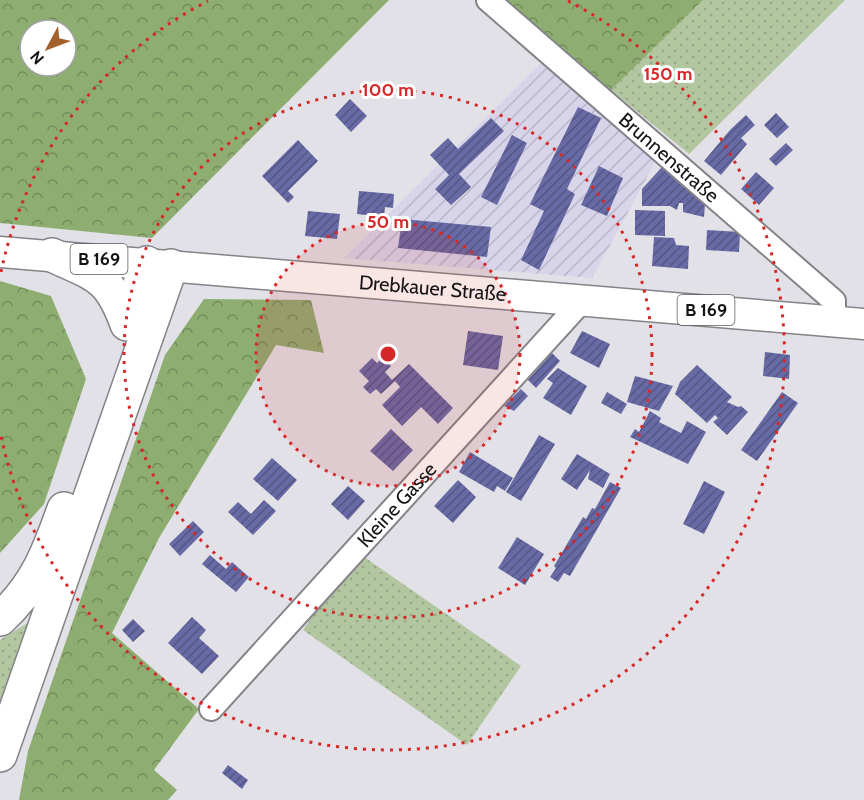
<svg xmlns="http://www.w3.org/2000/svg" width="864" height="800" font-family="Cabin,sans-serif">
<defs>
<pattern id="industrial-furrows" width="10" height="10" patternUnits="userSpaceOnUse" patternTransform="scale(1.5)"><rect width="10" height="10" fill="#d8d5eb"/><path d="M-1 1l2-2M0 10L10 0M9 11l2-2" fill="none" stroke="#b8b6c9"/></pattern>
<pattern id="grass-dots" width="8" height="8" patternUnits="userSpaceOnUse" patternTransform="scale(1.5)"><rect width="8" height="8" fill="#b2c6a0"/><path d="M2 2h.1M6 6h.1" fill="none" stroke="#98a989" stroke-width="1.8" stroke-linecap="round"/></pattern>
<pattern id="forest-crowns" width="20" height="18" patternUnits="userSpaceOnUse" patternTransform="scale(1.5)"><rect width="20" height="18" fill="#8eae71"/><path d="M2 6a3 3 0 1 1 6 0M12 15a3 3 0 1 1 6 0" fill="none" stroke="#738c5c"/></pattern>
<pattern id="building-hatch" width="6" height="6" patternUnits="userSpaceOnUse" patternTransform="scale(1.5)"><rect width="6" height="6" fill="#686aa5"/><path d="M-1 1l2-2M0 6l6-6M5 7l2-2" fill="none" stroke="#545685"/></pattern>
</defs>
<rect width="100%" height="100%" fill="#e1e1e7"/>
<path fill="url(#industrial-furrows)" d="M544,60L657,159L592,278L344,258Z"/>
<path fill="url(#grass-dots)" d="M703,0H845L689,154L611,90Z
M357,552L521,666L467,745L303,630Z
M29,622L0,712V640Z"/>
<path fill="url(#forest-crowns)" fill-rule="evenodd" d="M0,0H389L152,238L0,223ZM30,30H66V66H30Z
M506,0H703L611,90Z
M0,281L51,296L86,379L44,504L0,553Z
M204,299L311,300L324,353L276,345L159,538L112,633L199,709L154,770L177,790L168,800H19L28,751L165,355Z"/>
<path fill="url(#building-hatch)" d="M350,99L367,116L351,132L335,115Z
M578,107L601,118L567,189L575,194L539,270L521,260L544,211L530,204Z
M776,113L789,127L777,138L764,125Z
M746,115L755,125L741,138L747,144L721,175L704,161L730,130Z
M491,118L504,131L459,174L471,187L451,205L435,189L449,175L430,155L448,138L458,149Z
M512,135L527,143L497,205L481,197Z
M298,140L318,161L288,191L294,197L288,203L262,176Z
M786,143L793,150L776,166L769,159Z
M599,166L623,178L607,216L581,205Z
M662,167L705,204L704,217L683,212V203H679L677,210L670,206H642V189Z
M756,172L774,188L759,205L741,189Z
M359,191L394,194L393,208L385,207L384,217L357,214Z
M635,210L665,211V236L635,235Z
M308,211L340,214L337,239L305,236Z
M402,219L491,227L487,257L398,248Z
M707,230L740,232L739,252L706,250Z
M654,237L674,238L676,245L689,246L688,269L652,266Z
M468,331L503,336L498,370L463,365Z
M582,331L610,344L599,368L570,353Z
M765,352L790,355L789,379L763,376Z
M552,353L560,361L536,388L528,380Z
M383,357L391,366L385,372L392,380L409,364L453,408L438,424L421,407L402,426L382,405L400,387L395,381L381,394L376,389L370,394L363,387L369,381L359,371L372,358L377,363Z
M697,365L732,397L727,402L738,407L741,406L748,412L727,435L713,422L718,418L715,415L707,423L675,394L680,382Z
M558,368L587,386L571,415L543,398L553,383L547,379Z
M635,376L673,386L659,411L627,402Z
M521,389L528,396L514,411L504,406Z
M607,392L627,404L621,414L601,403Z
M782,392L798,403L757,461L741,450Z
M650,411L661,418L659,422L681,433L687,421L706,432L688,464L630,437L635,429L639,432Z
M391,429L413,450L393,471L370,451Z
M539,435L555,444L521,501L506,492Z
M470,452L513,478L505,491L497,486L494,492L459,472Z
M577,454L610,474L603,488L588,479L590,470L577,490L561,479Z
M272,458L297,480L278,501L253,479Z
M458,480L476,497L453,523L434,506Z
M704,481L725,492L704,534L683,524Z
M610,482L621,488L570,576L564,573L558,582L550,577L556,568L554,566L583,517L586,519L592,508L595,509Z
M348,486L365,501L348,520L331,504Z
M264,500L276,511L253,535L228,512L238,502L251,514Z
M193,521L204,532L180,556L169,544Z
M517,537L544,554L525,585L498,568Z
M210,555L226,569L232,562L249,577L236,592L202,564Z
M192,617L206,630L199,638L219,656L202,674L168,643Z
M133,619L145,631L133,642L122,630Z
M228,765L248,780L242,789L222,773Z"/>
<g fill="none" stroke-linecap="round" stroke-linejoin="round">
<defs>
<g id="minor">
<path id="s1" d="M488,0L834,301V322"/>
<path id="s2" d="M211,709L583,300"/>
</g>
<g id="major">
<path id="s3" d="M0,252L864,324"/>
</g>
<path id="highway" d="M52,255C97,276 109,275 127,324
M127,324L147,263
M0,619C36,586 48,554 64,509
M0,755L171,266"/>
</defs>
<use href="#minor" stroke="#838388" stroke-width="26"/>
<use href="#major" stroke="#838388" stroke-width="33"/>
<use href="#highway" stroke="#838388" stroke-width="36"/>
<use href="#minor" stroke="#fff" stroke-width="22"/>
<use href="#major" stroke="#fff" stroke-width="30"/>
<use href="#highway" stroke="#fff" stroke-width="33"/>
</g>
<circle cx="388" cy="354" r="132" fill="#d62828" fill-opacity=".12"/>
<g fill="none" stroke="#d62828" stroke-width="3" stroke-dasharray="3 6">
<circle cx="388" cy="354" r="132"/>
<circle cx="388" cy="354" r="264"/>
<path d="M1 272A396 396 0 0 1 208 1M568 1A396 396 0 1 1 1 436"/>
</g>
<g text-anchor="middle" dominant-baseline="central" stroke-width="6" stroke-linejoin="round" paint-order="stroke">
<g fill="#fff" stroke="#5a5a5c" stroke-width="1.5">
<rect x="70.5" y="244" width="57" height="30" rx="4.5"/>
<rect x="677.5" y="295" width="57" height="30" rx="4.5"/>
</g>
<g font-size="18" font-weight="bold" fill="#141416">
<text x="99" y="259">B 169</text>
<text x="706" y="310">B 169</text>
</g>
<g font-size="20" fill="#141416" stroke="#fff">
<text stroke="none"><textPath href="#s1" startOffset="240">Brunnenstraße</textPath></text>
<text stroke="none"><textPath href="#s3" startOffset="434">Drebkauer Straße</textPath></text>
<text stroke="none"><textPath href="#s2" startOffset="276">Kleine Gasse</textPath></text>
</g>
</g>
<circle cx="388" cy="354" r="9" fill="#d62828" stroke="#fff" stroke-width="3"/>
<g font-size="18" text-anchor="middle" font-weight="bold" fill="#d62828" stroke="#fff" stroke-width="6" stroke-linejoin="round" paint-order="stroke">
<text x="668" y="80">150 m</text>
<text x="388" y="96">100 m</text>
<text x="388" y="228">50 m</text>
</g>
<g transform="translate(48 48) rotate(229)"><circle r="28" fill="#ffffff" stroke="#a1a1a2" stroke-width="1.5"/>
<path d="M0-4.5L10 22L0 15L-10 22Z" fill="#a2602d"/>
<text y="-9" font-size="16" font-weight="bold" text-anchor="middle" fill="#141416">N</text>
</g>
</svg>
